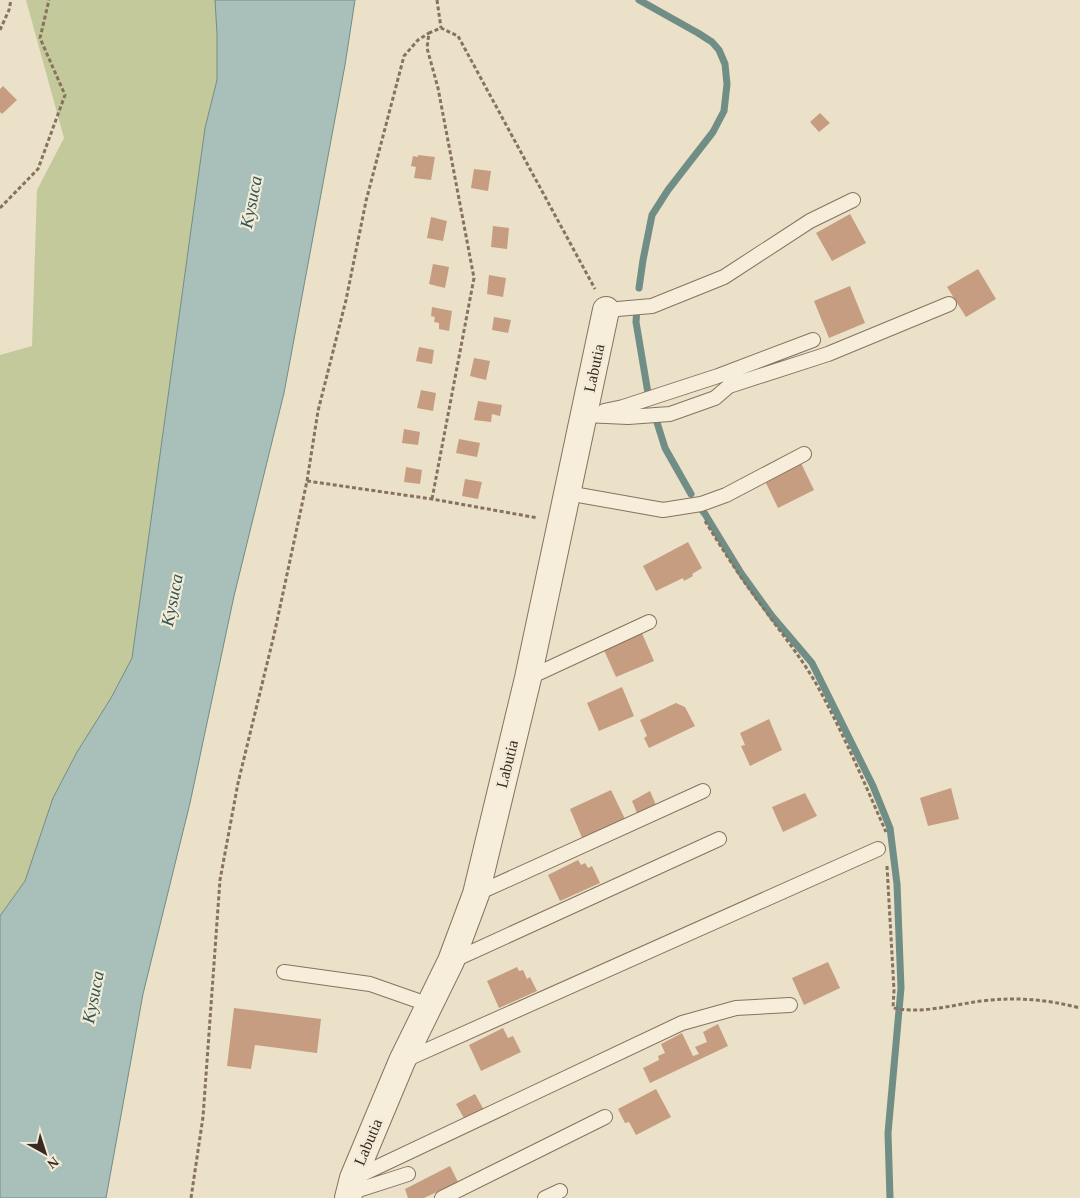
<svg xmlns="http://www.w3.org/2000/svg" width="1080" height="1198" font-family="'Times New Roman',serif">
<rect width="100%" height="100%" fill="#ebe0c8"/>
<path fill="#c4c99c" d="M26,0H215L217,34V80L205,128L132,658L111,698L77,752L53,798L25,881L0,916V355L32,346L37,190L64,138Z"/>
<path fill="#a8c0b9" stroke="#708d86" d="M215,0H355L345,65L284,393L234,596L190,803L143,994L106,1198H0V916L25,881L53,798L77,752L111,698L132,658L205,128L217,80V34Z"/>
<g fill="none" stroke-linecap="round" stroke-linejoin="round">
<path stroke="#708d86" stroke-width="7" d="M639,288L643,260L652,215L668,190L713,132L724,111L727,84L725,64L719,50L712,42L698,33L639,0
M637,308L636,322L649,399
M655,416L665,448L691,494
M698,505L705,514L741,573L772,616L812,663L873,786L890,828L897,884L901,988L888,1133L890,1198"/>
</g>
<path fill="#c69d81" d="M3,86L17,100L2,114L0,112V89Z
M820,113L830,123L819,132L810,122Z
M418,155L435,157L431,180L414,178L416,167L411,166L413,156L418,157Z
M474,169L491,171L488,191L471,188Z
M850,214L866,243L832,261L816,233Z
M431,217L447,221L443,241L427,238Z
M493,226L509,228L507,249L491,247Z
M433,264L449,267L445,288L429,284Z
M978,269L996,299L966,317L947,287Z
M489,275L506,278L503,297L487,294Z
M850,286L865,323L829,338L814,301Z
M432,307L452,311L449,331L439,329V323L434,322L435,317L431,316Z
M494,317L511,320L508,333L492,330Z
M419,347L434,350L432,364L416,361Z
M474,358L490,361L486,380L470,376Z
M421,390L436,393L433,411L417,408Z
M478,401L502,405L500,416L492,414L491,422L474,420Z
M404,429L420,432L418,445L402,443Z
M459,439L480,443L477,457L456,453Z
M801,463L814,490L778,508L765,481Z
M406,467L422,470L420,484L404,482Z
M465,479L482,482L478,499L462,496Z
M688,542L702,568L692,574L693,576L684,581L683,578L656,591L643,566Z
M641,631L654,661L616,677L603,648Z
M622,687L634,716L599,731L587,703Z
M676,703L685,707L695,726L649,748L644,738L647,736L640,720Z
M769,719L782,750L750,766L741,746L745,745L740,733Z
M951,788L959,819L928,826L920,798Z
M611,790L625,819L583,840L570,809Z
M650,791L656,805L637,813L632,801Z
M805,793L817,816L783,832L772,807Z
M578,860L581,865L585,863L588,868L592,866L600,883L560,901L548,875Z
M828,962L840,988L804,1005L792,978Z
M517,967L519,971L523,970L527,979L530,977L537,991L499,1008L487,981Z
M234,1008L321,1019L317,1053L255,1045L251,1069L227,1066Z
M718,1024L728,1046L650,1083L643,1068L659,1060L658,1056L665,1053L661,1044L682,1033L693,1056L699,1054L695,1047L707,1042L703,1032Z
M503,1028L508,1038L513,1036L521,1052L481,1071L469,1045Z
M656,1089L671,1117L636,1135L629,1122L625,1123L618,1109Z
M475,1094L484,1110L465,1120L456,1104Z
M450,1166L458,1182L424,1198H408L405,1189Z"/>
<g fill="none" stroke-linecap="round" stroke-linejoin="round">
<defs>
<path id="lane" d="M606,310L652,306L724,277L810,221L853,200
M604,411L623,407L718,376L813,340
M584,415L628,417L670,414L715,398L729,386L828,354L949,304
M567,493L663,510L701,504L726,495L804,454
M528,678L649,622
M476,894L703,791
M452,961L719,839
M284,972L370,984L430,1005
M405,1060L878,849
M354,1178L682,1023L736,1008L790,1005
M349,1193L408,1174
M442,1198L605,1117
M545,1198L560,1191"/>
<path id="street" d="M348,1198L353,1178L402,1061L451,961L476,894L528,678L606,310"/>
</defs>
<use href="#lane" stroke="#86735e" stroke-width="16"/>
<use href="#street" stroke="#86735e" stroke-width="28"/>
<path stroke="#86735e" stroke-width="3" stroke-dasharray="4 2.5" stroke-linecap="butt" d="M437,0L441,28
M0,30L9,10L11,0
M0,208L38,169L65,95L40,38L49,0
M307,481L432,499L538,518
M432,499L474,278L438,88L427,48L429,33L441,28L458,36L595,289
M705,521C723,550 741,579 762,606C781,633 802,658 818,687C843,733 865,784 886,832
M887,866L894,990L893,1008C923,1014 952,1005 981,1001C1017,997 1045,999 1080,1008
M191,1198L203,1117L220,880L238,783L274,635L307,481L318,411L346,300L366,201L404,56L418,40L429,33"/>
<use href="#lane" stroke="#f6eedb" stroke-width="14"/>
<use href="#street" stroke="#f6eedb" stroke-width="26"/>
</g>
<g text-anchor="middle" dominant-baseline="central" stroke-width="4.5" stroke-linejoin="round" paint-order="stroke">
<g font-size="16" fill="#372b21" stroke="#f3ebd7">
<text transform="translate(594 368) rotate(-78)">Labutia</text>
<text transform="translate(507 764) rotate(-76)">Labutia</text>
<text transform="translate(368 1142) rotate(-67)">Labutia</text>
</g>
<g font-size="18" font-style="italic" fill="#315653" stroke="#f3ebd7">
<text transform="translate(251 202) rotate(-79)">Kysuca</text>
<text transform="translate(172 600) rotate(-79)">Kysuca</text>
<text transform="translate(93 997) rotate(-79)">Kysuca</text>
</g>
</g>
<g transform="translate(45 1153) rotate(141)" stroke="#f3ebd7" stroke-width="4" paint-order="stroke">
<path d="M0-4L9 19L0 12L-9 19Z" fill="#372b21"/>
<text y="-8" font-size="14" font-weight="bold" text-anchor="middle" fill="#372b21">N</text>
</g>
</svg>
